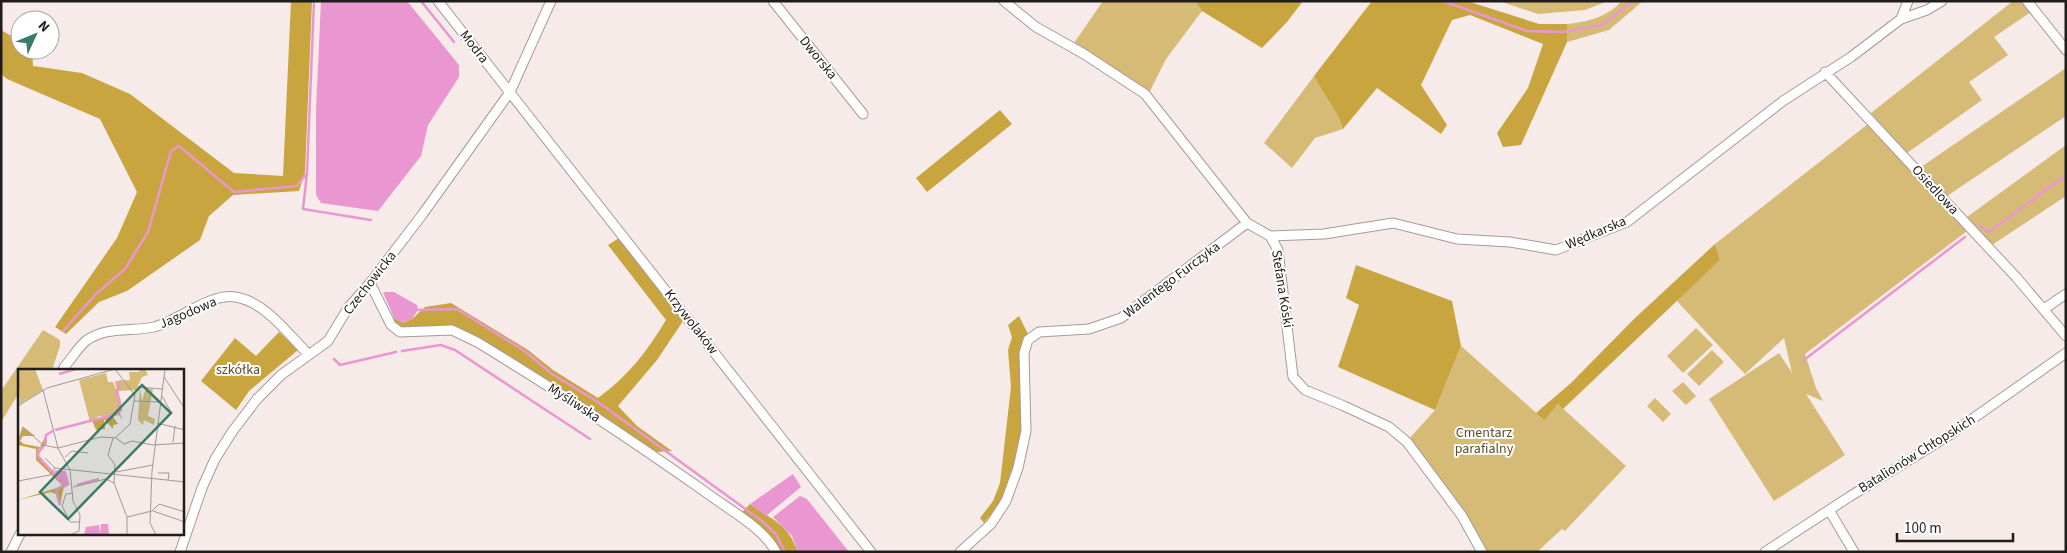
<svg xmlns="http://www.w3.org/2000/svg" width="2067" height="553" font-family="'Source Sans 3',sans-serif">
<rect width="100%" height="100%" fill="#f6ebe9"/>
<path fill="#d6bb77" d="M1103,1H1195L1202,11L1166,59L1149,93L1074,43Z
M1499,1H1608L1585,10L1538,14Z
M1622,1H1643L1609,30L1567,42V24C1588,22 1607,17 1622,1Z
M2013,1H2023L2031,12L1994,37L2008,55L1969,82L1982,100L1907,153L1871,113Z
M2066,68V116L1947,196L1921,167Z
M1314,76C1323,95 1337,109 1343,129L1315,138L1292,168L1264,143Z
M1868,124L1967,231L1805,354L1816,388L1823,401L1806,394L1845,455L1774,501L1709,399L1779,353L1792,373L1784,338L1745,374L1676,300L1720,260L1715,244Z
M2066,145V196L1992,245L1967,217Z
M1696,328L1713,345L1683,373L1667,356Z
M43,330L60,340V346L52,370H19V393L1,422V391Z
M1461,346L1543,419L1558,404L1626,466L1565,531L1562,529L1537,552H1488C1465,512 1439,474 1409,439L1435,410Z
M1712,350L1724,362L1699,386L1687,374Z
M1683,382L1696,396L1686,405L1672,391Z
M1655,398L1671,414L1663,422L1647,406Z"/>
<path fill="#c9a540" d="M291,1H312L305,172L299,191L233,195L209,216L200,240L127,291L99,302L66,334L55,327L117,238L137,192L100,119L7,79L1,74V30L20,41V50H32L33,66L82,73L130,94L234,173L283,176Z
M1195,1H1303L1287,22L1262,48L1202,11Z
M1372,1H1467L1539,24H1567V42L1521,145L1503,147L1497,133L1528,88L1543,44L1470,15L1452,20L1421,85L1447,125L1441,134L1377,88L1343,129C1337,109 1323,95 1314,76Z
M1000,110L1012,124L927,192L916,178Z
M619,238L683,321L657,360L618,406L637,426L672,451L657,452L453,328L399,329L393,324L394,318L403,323L412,319L425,307L451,303L528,350L553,370L598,398C628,376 646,353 666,320L608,245Z
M1715,244L1720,260L1563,409L1558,404L1544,420L1536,413L1571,383L1634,319Z
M1356,265L1452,301L1461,346L1435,410L1338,367L1359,305L1346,298Z
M1019,316L1029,336L1021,430L1015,466L1005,498L984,523L980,518L993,501L1000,483L1011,387L1008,350L1012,337L1008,325Z
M279,332L298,350L249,391L236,410L201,381L235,338L256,356Z
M750,504C773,521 787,522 798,552H780L771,537L742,512Z"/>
<path fill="#ea96d1" d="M321,1H407L459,65V77L428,125L421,156L378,211L321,203L316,195V110Z
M383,292H394L417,305L418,310L412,319L403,323L394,318Z
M793,474L801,487L766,516L750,504Z
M800,496L807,499L849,552H798L792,536L773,517Z"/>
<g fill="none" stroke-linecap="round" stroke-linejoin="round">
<path stroke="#ea96d1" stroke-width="2.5" d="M314,1L307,173L303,209L371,220
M421,1L454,42
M1443,1L1527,31L1562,32L1602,25L1633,1
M1980,226L1989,232L2066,175
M418,310L457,309L526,352L552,374L598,402L762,521L776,534L785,552
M63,331L96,294L125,269L148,232L171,151L179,146L234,192L297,186L307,173
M402,351L441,345L455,350L590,439
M334,359L340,365L396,352
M1804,360L1965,237"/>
<defs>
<path id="minor" d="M438,1L871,552
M773,1L863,114
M1004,1L1036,27L1084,54L1145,94L1247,223L1270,236L1278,250L1293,377L1305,390L1344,406L1389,427L1407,442L1462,516L1482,552
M2027,1L2066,50
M1901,19L1927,10L1942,1
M1825,72L2016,277L2066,336
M1270,236L1324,234L1393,223L1457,239L1510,242L1556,250L1627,222L1783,101L1851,57L1901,19L1908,1
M370,283L391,325L400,332L452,330L477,342C555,389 630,439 704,491C726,508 763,527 776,552
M2044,309L2066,294
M63,370L65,366C72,358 79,346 87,340C108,326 131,332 154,327C178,321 210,293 235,297C265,301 289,335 309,355
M1829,510L1854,552
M11,552L20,534
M180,552L202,488L215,459L232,432L257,399L281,375L328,341L348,308L370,283L422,215L510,92L551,1
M960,552L991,524L1006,501L1018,468L1026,431L1024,353L1028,340L1039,332L1089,329L1121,318L1247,223
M1765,552L1849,497L1951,434L2066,353"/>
</defs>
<use href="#minor" stroke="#a59b99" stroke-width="11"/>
<use href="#minor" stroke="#fff" stroke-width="9"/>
</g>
<g text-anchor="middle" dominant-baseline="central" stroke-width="4" stroke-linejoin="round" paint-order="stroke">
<g font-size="14" fill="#211d1c" stroke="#fff">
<text transform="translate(474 47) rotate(52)">Modra</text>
<text transform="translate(818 58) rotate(51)">Dworska</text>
<text transform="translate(1935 190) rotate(47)">Osiedlowa</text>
<text transform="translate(1596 233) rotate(-23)">Wędkarska</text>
<text transform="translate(1172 280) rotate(-37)">Walentego Furczyka</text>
<text transform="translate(370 283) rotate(-52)">Czechowicka</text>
<text transform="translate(1282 289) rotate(81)">Stefana Kóski</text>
<text transform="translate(188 313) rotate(-23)">Jagodowa</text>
<text transform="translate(691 322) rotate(52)">Krzywolaków</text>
<text transform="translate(574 403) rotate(33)">Myśliwska</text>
<text transform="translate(1917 454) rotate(-32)">Batalionów Chłopskich</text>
</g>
<g font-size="14" fill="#5e4f26" stroke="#fff">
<text x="238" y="370">szkółka</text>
<text x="1484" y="433">Cmentarz<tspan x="1484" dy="16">parafialny</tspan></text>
</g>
</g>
<g transform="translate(18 369)">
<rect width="166" height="166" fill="#f6ebe9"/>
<path d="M0,0H17L25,21L2,35ZM122,0H127L130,6L124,8L118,21L100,22L103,32V41L102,44V40L92,48L81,47L72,53L61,11L88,4L90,13H95L99,23L97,12L112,11L111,3H121ZM122,18L124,32L128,19H131L128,32L132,19L135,20L130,47L137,50L136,56L126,51L125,56L120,51Z" fill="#d6bb77"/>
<path d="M101,43L105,51L100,45L95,48L100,55L95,56V60L86,50L87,60L78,61L74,51ZM5,58L17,67H5L2,72L6,75L22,78L28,66L29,74L19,87L46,117L42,136L38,125L33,123L0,131L45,117L18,91V80L0,76Z" fill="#c9a540"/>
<path d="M37,101L48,102L51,114L47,116L36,105ZM83,155H90L91,166H66L68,158L81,156L82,164Z" fill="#ea96d1"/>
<path fill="none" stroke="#ea96d1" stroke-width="2.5" d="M41,5L58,0M37,61L99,45L103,41L99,23L103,11M27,76L28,66L35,62M26,78L21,80L20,87L47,117L51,114M59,116L81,110M42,136L38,121L46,116"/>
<path fill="none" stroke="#a19997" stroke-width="1" d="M146,8L167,40M25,21L40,79L52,101L55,132L62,146L61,162L52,166M117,25L120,18L144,20M144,27L153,43M116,32L143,33M0,37L29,19L97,0M139,54L167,61M95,69L90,86L97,96L96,114M97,69L112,55L117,26L97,0M0,73L5,58L25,76L40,79L83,68L98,69L106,75L114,72L135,76L167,74M155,73L157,57M47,88L54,82L70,84M27,89L37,99L167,113M98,103L135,96M140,104H151L150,111M0,112L32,106L37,99M55,118L88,110L96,114L109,148V166M55,124L48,125L44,137L52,153H61M135,142L167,153M109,148L134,142L141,135L167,143M138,166L132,154L134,102L147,0"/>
<path fill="#3c7b69" fill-opacity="0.15" stroke="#3c7b69" stroke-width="2.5" d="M124,16L153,44L50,150L22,123Z"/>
<rect width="166" height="166" fill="none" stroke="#211d1c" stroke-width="2.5"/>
</g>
<rect width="2067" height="553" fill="none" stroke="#211d1c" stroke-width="5"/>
<g transform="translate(35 35) rotate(46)"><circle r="24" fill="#ffffff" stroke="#a6a5a4"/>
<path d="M0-4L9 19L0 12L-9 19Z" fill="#3c7b69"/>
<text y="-8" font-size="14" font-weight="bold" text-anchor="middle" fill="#211d1c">N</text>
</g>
<path d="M1897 533v8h116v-8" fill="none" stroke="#211d1c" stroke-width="2.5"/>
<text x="1904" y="533" font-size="15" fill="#211d1c" stroke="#ffffff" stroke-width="4" paint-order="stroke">100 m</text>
</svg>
